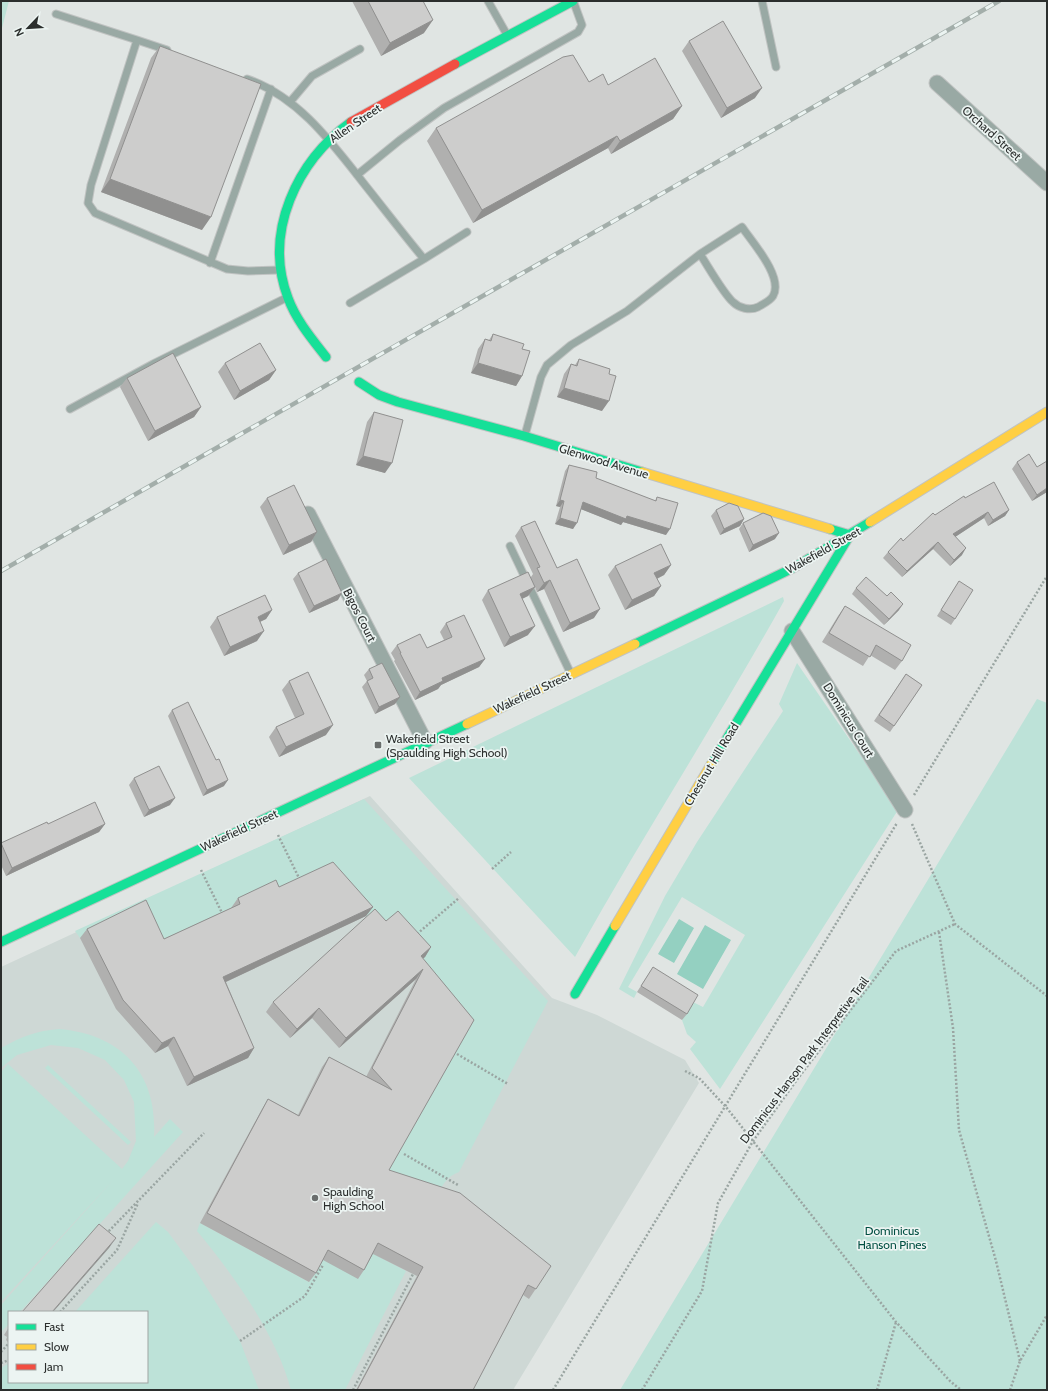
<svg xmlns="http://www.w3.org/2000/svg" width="1048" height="1391" font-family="Cabin,sans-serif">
<rect width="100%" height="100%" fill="#e0e5e3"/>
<path fill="#ced8d5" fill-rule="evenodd" d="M370,796L552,998L597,1015L685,1060L699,1083L513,1390H1V967ZM9,1312H147V1382H9Z"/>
<path fill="#bde2d8" d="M1,1H9L1,32Z
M783,597L784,601C717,721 642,837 575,957L409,778Z
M797,663L898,810L720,1089L690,1049L696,1042L687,1034L682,1020L693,1002L703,1007L745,935L682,897L628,987L637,992L634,998L619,989L665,896L697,842L783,711L779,704Z
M1037,699L1047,703V1390H620Z
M364,799L548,1001L459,1172C446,1177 442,1185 437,1197L383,1180L467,1030L414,966L424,957L379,931L326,872L157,949L80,938L75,931Z
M59,1029C121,1034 158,1073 154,1137L170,1119L183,1132L20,1312H9V1324L1,1332V1305L115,1178L1,1302V1072L8,1064L122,1169L128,1161L136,1141L134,1102L124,1080L105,1060L78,1048L51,1045L17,1055L1,1068V1048L3,1047C23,1036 36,1031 59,1029Z
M48,1065L131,1142L128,1145L45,1068Z
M156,1222L168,1232L193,1266L240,1341L259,1390H1V1368L9,1363V1382H147V1312H75Z
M200,1223L309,1282L322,1260L372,1253L406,1271L345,1390H291C277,1336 233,1274 197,1231Z"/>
<path fill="#94d0c1" d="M679,919L694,928L674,963L658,954Z
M705,925L731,940L703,989L677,974Z"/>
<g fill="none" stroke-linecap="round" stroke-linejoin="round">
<defs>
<path id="lane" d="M488,1L506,33
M762,1L776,67
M56,14L137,40
M167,50L137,40L91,185L88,203L95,213L227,269L248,271L280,270
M247,79C299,97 332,143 365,185C385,210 404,235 424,259L350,303
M290,102L312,76L360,49
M357,175L400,140L444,108L578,32L582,25L574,3
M424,259L467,232
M210,263L271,89
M70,409L153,364L286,298
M525,435L541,377L547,365L571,345L627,311L700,254C708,266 723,293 733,302C739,308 750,311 758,307C763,304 770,301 773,296C784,277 752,242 742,227L700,254
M510,546L570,672"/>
<path id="street" d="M937,83L1047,183
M308,514L425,742
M792,631L905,810"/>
<path id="fast" d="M455,64L573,1
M326,357C312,339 296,320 288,298C263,232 297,161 351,122
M359,382L379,395L398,402L524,436L642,472
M635,644L793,568L870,522
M712,763L850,535L830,529
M1,942L467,724
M575,994L615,926"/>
<path id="slow" d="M642,472L830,529
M870,522L1047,412
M467,724L635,644
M615,926L712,763"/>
<path id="jam" d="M351,122L455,64"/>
</defs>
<use href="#lane" stroke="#c0c3c2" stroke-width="9"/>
<use href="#street" stroke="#c0c3c2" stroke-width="17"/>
<use href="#fast" stroke="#c0c3c2" stroke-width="11"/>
<use href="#slow" stroke="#c0c3c2" stroke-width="11"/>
<use href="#jam" stroke="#c0c3c2" stroke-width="11"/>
<path stroke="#9aa5a2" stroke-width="2.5" stroke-dasharray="2 2" stroke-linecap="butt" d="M914,795L1047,576
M912,824L955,924L1047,996
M278,835L299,878
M492,869L511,852
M201,870L223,915
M939,932L953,1028L959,1130L996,1261L1020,1361
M417,934L459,898
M457,1054L508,1084
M685,1071L699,1078L726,1107L896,1322L950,1381L961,1390
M404,1154L458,1185
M106,1234L204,1133
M60,1312L117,1250L138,1203
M240,1341L305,1296L323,1265
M1,1352L9,1343
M1,1363L9,1360
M353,1390L413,1274
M553,1390L897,823
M642,1390L702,1291L718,1203L753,1141L799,1077L896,951L955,924
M877,1390L896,1322
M1010,1390L1020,1361L1047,1315"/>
<use href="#lane" stroke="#99a9a4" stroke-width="7"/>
<use href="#street" stroke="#99a9a4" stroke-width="15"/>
<use href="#fast" stroke="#16e098" stroke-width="9"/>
<use href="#slow" stroke="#ffcf43" stroke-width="9"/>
<use href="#jam" stroke="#f24e42" stroke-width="9"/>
<defs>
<path id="rail" d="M1,571L999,1"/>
</defs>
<use href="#rail" stroke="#a3aeaa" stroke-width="4.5"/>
<use href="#rail" stroke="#ecf4f2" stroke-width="3" stroke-dasharray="9" stroke-linecap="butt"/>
</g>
<path fill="#b0b0af" d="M352,1H423L424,33L381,56Z
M689,41L755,98L721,118L682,51Z
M160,46L202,230L101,192L151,58Z
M589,82L608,85L682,106L673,119L611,154L608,148L473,223L427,141L436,128Z
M493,334L522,349V376L516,386L471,373L478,349L485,339L489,340Z
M579,359L602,411L557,397L564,374L571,364L575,365Z
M225,363L276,370L269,380L234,400L218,372Z
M127,378L201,407L194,417L148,441L120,387Z
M374,412L385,473L356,465L367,422Z
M1017,462L1047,492L1032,501L1012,469Z
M569,465L596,478L655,501L657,497L666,535L623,522L621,525L581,509L573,529L555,524L560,507L556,506L565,471Z
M267,498L317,532L311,542L283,555L260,507Z
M965,498L1009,510L1005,516L988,526L984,518L955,537L962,555L950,566L933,549L902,577L883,558L888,552L903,541L935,515Z
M716,510L744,519L740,526L720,535L711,516Z
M743,523L775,539L749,552L739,529Z
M521,527L557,568L594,618L563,632L544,589L537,592L535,587L528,596L522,599L528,635L504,647L482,600L488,590L531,577L533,574L515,536Z
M671,565L664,575L657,579L661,586L654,596L625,610L608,575L615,566Z
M298,573L338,600L309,613L293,579Z
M959,581L955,619L951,625L937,616Z
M856,588L899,610L884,625L852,594Z
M845,606L902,661L895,670L870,655L863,666L822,642L838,616Z
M272,610L266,619L260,622L257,641L224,656L210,627L217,617Z
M446,623L485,659L479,667L441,685L438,689L415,700L394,661L395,660L391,653L397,645L427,648L444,640L440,632Z
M369,669L395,704L375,714L362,687L367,681L364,675Z
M906,674L922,685L890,732L874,721Z
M289,681L326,735L279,757L269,737L276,727L295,718L282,690Z
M172,710L224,786L203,796L168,716Z
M134,778L170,805L144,817L129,785Z
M48,824H105L99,832L6,876L1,865V843Z
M279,887L373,907L366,916L226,982L254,1048L248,1058L187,1086L168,1046L155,1053L116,1009L80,938L87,929L164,939L231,908L238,898Z
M386,921L431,947L425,957L422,959L474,1020L389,1170L551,1266L529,1299L523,1295L473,1390H356L417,1276L373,1254L364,1270L358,1279L323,1260L316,1273L309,1282L200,1223L262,1109L268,1099L298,1115L322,1067L329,1057L366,1077L416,979L339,1048L312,1018L290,1038L266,1012L273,1002Z
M653,967L687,1014L682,1020L637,992Z
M9,1327V1343L6,1340L7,1337L4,1335Z"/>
<path fill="#90908f" d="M433,20L424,33L381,56L390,43Z
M762,88L755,98L721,118L727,108Z
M682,106L673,119L611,154L620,141Z
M617,136L608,148L473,223L482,210Z
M110,179L211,217L202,230L101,192Z
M478,363L522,376L516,386L471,373Z
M276,370L269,380L234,400L240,391Z
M564,388L609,401L602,411L557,397Z
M201,407L194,417L148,441L155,431Z
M363,456L392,463L385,473L356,465Z
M1047,488V492L1032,501L1037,495Z
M560,500L564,501L560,507L556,506Z
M583,502L627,516L670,529L666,535L623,522L621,525L578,508Z
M1009,510L1005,516L988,526L993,520Z
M988,512L984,518L949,541L953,534Z
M560,518L577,523L573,529L555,524Z
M744,519L740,526L720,535L724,529Z
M317,532L311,542L283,555L289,545Z
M779,533L775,539L749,552L753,545Z
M938,542L933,549L902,577L907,571Z
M966,548L962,555L950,566L954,560Z
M671,565L664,575L648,583L654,573Z
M550,580L544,589L537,592L544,583Z
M661,586L654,596L625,610L632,600Z
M535,587L528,596L513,603L520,594Z
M342,593L338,600L309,613L314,606Z
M903,604L899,610L884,625L889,619Z
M600,609L594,618L563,632L570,623Z
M272,610L266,619L251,626L258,617Z
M535,626L528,635L504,647L510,637Z
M264,631L257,641L224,656L230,647Z
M485,659L479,667L441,685L438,689L415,700L420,692L442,678Z
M400,697L395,704L375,714L379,707Z
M333,725L326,735L279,757L286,747Z
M228,780L224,786L203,796L207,790Z
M175,798L170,805L144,817L149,810Z
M105,824L99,832L6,876L12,868Z
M373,907L366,916L217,986L223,977Z
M431,947L425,957L414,966L421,956Z
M423,969L416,979L339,1048L346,1038Z
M319,1008L312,1018L290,1038L297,1029Z
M174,1037L168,1046L155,1053L162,1043Z
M254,1048L248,1058L187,1086L194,1077Z
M116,1238L109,1248L53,1312H52Z"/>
<path fill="#cdcdcc" stroke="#90908f" d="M368,1H423L433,20L390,43Z
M723,21L762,88L727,108L689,41Z
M160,46L261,84L211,217L110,179Z
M573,55L589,82L603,74L608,85L655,58L682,106L620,141L617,136L482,210L436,128L563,57Z
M493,334L524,344L522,349L530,351L522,376L478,363L485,339L491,341Z
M260,343L276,370L240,391L225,363Z
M173,353L201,407L155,431L127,378Z
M579,359L610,369L609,374L616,376L609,401L564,388L571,364L577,366Z
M374,412L403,420L392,463L363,456Z
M1029,454L1037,467L1047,461V488L1037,495L1017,462Z
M569,465L597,472L596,478L656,501L657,497L678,503L670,529L627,516L626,519L583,502L577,523L560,518L564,501L560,500Z
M994,482L1009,510L993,520L988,512L953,534L966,548L954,560L938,542L907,571L888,552L901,538L903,541L933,513L935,515L964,496L965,498Z
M294,485L317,532L289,545L267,498Z
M729,503L738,506L744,519L724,529L716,510Z
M763,513L771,516L779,533L753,545L743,523Z
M535,521L557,568L577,559L600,609L570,623L550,580L544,583L537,568L540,567L521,527Z
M661,544L671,565L654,573L661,586L632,600L615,566Z
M326,559L342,593L314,606L298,573Z
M528,572L535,587L520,594L535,626L510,637L488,590Z
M866,577L887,596L891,592L903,604L889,619L856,588Z
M959,581L973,590L955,619L941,610Z
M265,595L272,610L258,617L264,631L230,647L217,617Z
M845,606L911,645L902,661L876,645L870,657L829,633Z
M464,615L485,659L442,678L443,681L420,692L400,653H401L397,645L420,634L427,648L452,637L446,623Z
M382,663L400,697L379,707L367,681L373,678L369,669Z
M308,672L333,725L286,747L276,727L304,714L289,681Z
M906,674L922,685L894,726L879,715Z
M188,702L216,760L219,759L228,780L207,790L172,710Z
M159,766L175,798L149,810L134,778Z
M95,802L105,824L12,868L1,843L47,822L48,824Z
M333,862L373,907L223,977L254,1048L194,1077L174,1037L162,1043L123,1000L87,929L146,900L164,939L240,904L238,898L276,880L279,887Z
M375,909L386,921L398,911L431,947L421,956L474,1020L389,1170L460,1193L551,1266L536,1289L528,1285L473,1390H357L423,1267L378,1243L364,1270L328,1250L316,1273L207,1213L268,1099L299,1116L329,1057L392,1090L372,1068L423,969L346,1038L319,1008L297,1029L273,1002Z
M653,967L698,995L687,1014L641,986Z
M99,1224L116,1238L52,1312H22Z"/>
<g fill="#6a6e6d" stroke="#ecf4f2" stroke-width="1.5">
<rect x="374" y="741" width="8" height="8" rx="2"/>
<circle cx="315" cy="1198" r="4"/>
</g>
<g text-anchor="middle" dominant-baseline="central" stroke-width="3.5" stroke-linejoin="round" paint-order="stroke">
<g font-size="12" fill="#2b2e2d" stroke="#ecf4f2">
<text transform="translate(355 123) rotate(-34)">Allen Street</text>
<text transform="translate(992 133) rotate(42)">Orchard Street</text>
<text transform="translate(604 461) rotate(17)">Glenwood Avenue</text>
<text transform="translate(823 550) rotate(-29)">Wakefield Street</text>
<text transform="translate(360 615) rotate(63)">Bigos Court</text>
<text transform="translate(532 692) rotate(-25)">Wakefield Street</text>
<text transform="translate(849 720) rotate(58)">Dominicus Court</text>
<text transform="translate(711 764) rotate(-59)">Chestnut Hill Road</text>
<text transform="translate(239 830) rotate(-25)">Wakefield Street</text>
<text transform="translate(804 1060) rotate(-53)">Dominicus Hanson Park Interpretive Trail</text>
</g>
<g font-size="12" fill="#2b2e2d" stroke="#ecf4f2" text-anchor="start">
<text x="386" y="738">Wakefield Street<tspan x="386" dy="14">(Spaulding High School)</tspan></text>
<text x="323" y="1191">Spaulding<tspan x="323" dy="14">High School</tspan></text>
</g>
<g font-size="12" fill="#004f42" stroke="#ecf4f2">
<text x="892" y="1230">Dominicus<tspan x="892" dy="14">Hanson Pines</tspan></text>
</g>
</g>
<rect width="1048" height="1391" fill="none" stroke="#2b2e2d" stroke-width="4"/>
<rect x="8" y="1311" width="140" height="72" fill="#ecf4f2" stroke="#9fa5a3"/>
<rect x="16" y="1324" width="20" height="6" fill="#16e098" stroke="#9fa5a3"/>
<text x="44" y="1331" font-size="12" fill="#2b2e2d">Fast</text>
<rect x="16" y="1344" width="20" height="6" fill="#ffcf43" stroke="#9fa5a3"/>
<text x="44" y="1351" font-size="12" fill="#2b2e2d">Slow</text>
<rect x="16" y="1364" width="20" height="6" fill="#f24e42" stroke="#9fa5a3"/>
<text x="44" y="1371" font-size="12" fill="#2b2e2d">Jam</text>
<g transform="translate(28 28) rotate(245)" stroke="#ecf4f2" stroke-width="3" paint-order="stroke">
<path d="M0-3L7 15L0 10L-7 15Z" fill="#2b2e2d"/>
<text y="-6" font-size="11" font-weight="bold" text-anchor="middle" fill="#2b2e2d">N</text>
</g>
</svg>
